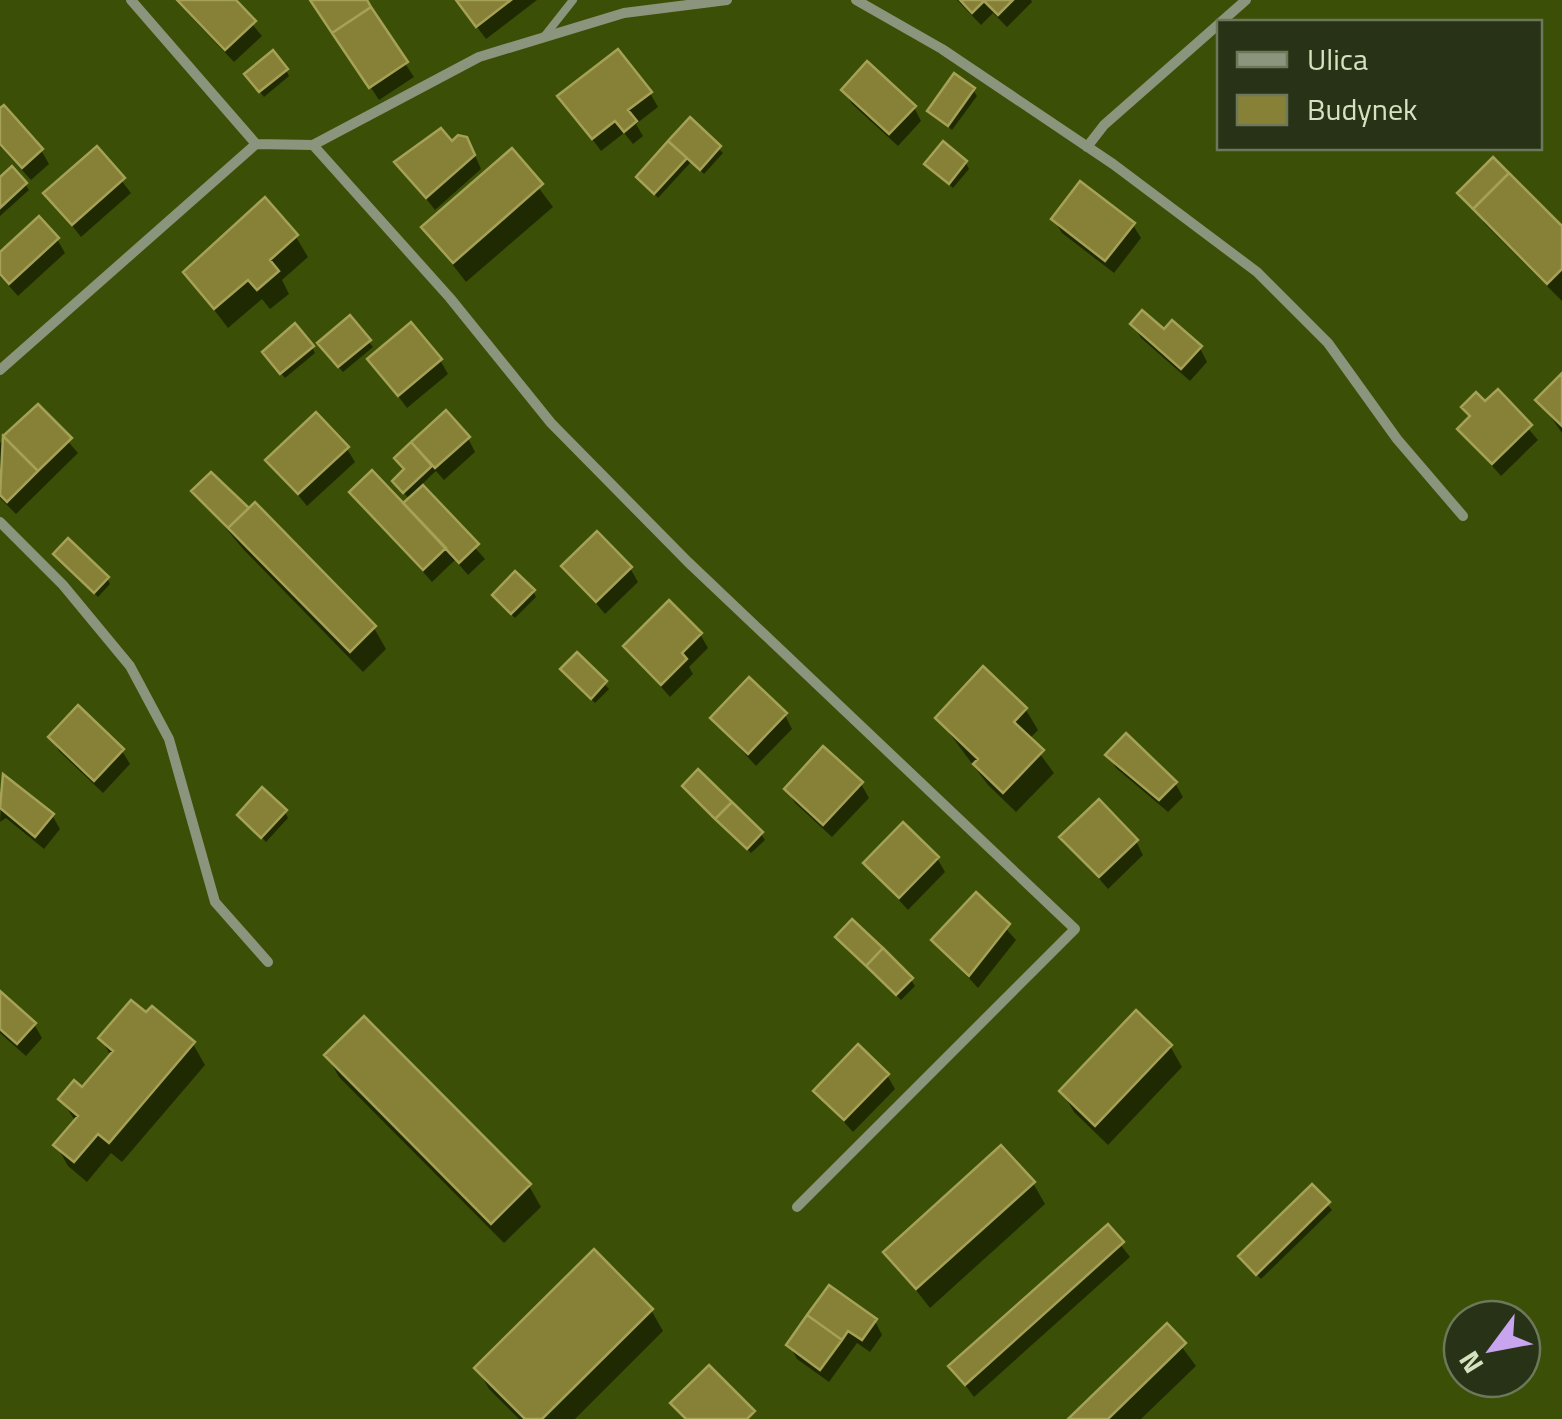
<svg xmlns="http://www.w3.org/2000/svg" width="1562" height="1419" font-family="'Titillium Web',sans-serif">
<rect width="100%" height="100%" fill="#3b5006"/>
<path fill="#0007" d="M175,0H232L262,36L234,62Z
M313,0H363L414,77L379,100Z
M457,0H537L486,39Z
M957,0H1031L1032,2L1007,27L993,13L981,25Z
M286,70L289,76L264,97L250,80Z
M844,90L914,107L921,121L898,146L852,104Z
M973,90L977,96L952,130L930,111Z
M650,93L658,107L636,124L643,136L633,144L624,133L601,151L561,97Z
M0,111L41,150L49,164L31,180L0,146Z
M690,121L723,153L704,174L691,162L658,198L639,177Z
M451,144L474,153L481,169L435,210L398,163Z
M97,149L131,193L81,237L47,194Z
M512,152L553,207L466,282L424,228Z
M966,163L969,169L953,188L927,164Z
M0,180L25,184L29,190L0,216Z
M1479,215L1562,230V301L1484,223Z
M1054,220L1133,225L1141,238L1114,273L1062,233Z
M296,237L308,257L282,280L289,294L270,309L262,299L228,328L186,273Z
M57,239L65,253L18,296L0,276V255Z
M350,319L373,347L343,372L323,349Z
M1133,324L1200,348L1207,362L1190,381L1141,338Z
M312,347L315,353L285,378L268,358Z
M370,359L440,360L448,374L407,408Z
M1562,377V433L1539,400Z
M1498,393L1538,440L1501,476L1460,429L1471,418L1465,407L1485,405Z
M38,407L78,453L16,514L0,498V443Z
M468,438L475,452L444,480L436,471L420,486L485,559L468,575L455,560L432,582L352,492L403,506L410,500L399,487L418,453L414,443Z
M347,449L355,462L307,506L269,460Z
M195,491L249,511L254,506L374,628L386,649L363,672L243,549Z
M56,555L107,578L110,584L98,597Z
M564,566L630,568L638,582L605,614Z
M533,591L536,597L515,618L498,601Z
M700,634L708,648L689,667L693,674L670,697L626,647Z
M577,655L609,689L595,703L567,675Z
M1026,710L1038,730L1029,739L1054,773L1016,812L988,785L938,718Z
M785,715L792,729L756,766L713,719Z
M51,738L122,751L130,764L103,793L59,751Z
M1108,755L1175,783L1183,797L1168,812L1116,768Z
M3,777L52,815L60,829L44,849L6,818L0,822Z
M861,784L869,798L832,837L795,803L787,789Z
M685,787L761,834L765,840L751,853Z
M285,812L288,818L266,842L240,815Z
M1063,837L1136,841L1143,855L1108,889Z
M937,858L945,872L908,910L866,864Z
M976,895L1016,940L978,988L934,940Z
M842,943L911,980L915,986L901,1000Z
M0,994L34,1024L42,1038L26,1056L0,1033Z
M101,1039L193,1044L205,1065L122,1162L111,1153L87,1182L68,1166L56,1145L76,1122L61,1099L82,1090L111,1056Z
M1170,1046L1182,1067L1108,1145L1074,1112L1062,1092Z
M327,1056L529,1186L541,1207L504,1243L339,1077Z
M887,1075L895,1089L853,1132L816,1091Z
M1033,1183L1045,1204L930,1308L886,1252Z
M1312,1187L1332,1210L1261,1279L1244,1262Z
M1107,1227L1130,1257L974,1397L951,1366Z
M651,1310L663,1331L575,1419H519L489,1389L477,1368Z
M875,1321L882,1335L870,1352L857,1343L829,1382L797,1359L789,1345Z
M1167,1327L1196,1366L1141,1419H1071Z"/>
<path fill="#868136" stroke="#a5a156" stroke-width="2.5" d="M177,0H236L256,21L225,50Z
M310,0H367L371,7L332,33Z
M456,0H511L476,27Z
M960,0H1013L998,15L984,1L972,13Z
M371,7L408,62L369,88L332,33Z
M618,49L652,92L628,110L637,121L624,132L615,121L592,139L557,96Z
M273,50L288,69L259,92L244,74Z
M867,61L916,106L889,134L841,90Z
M954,73L975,88L948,126L927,111Z
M4,105L43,149L22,168L0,144V108Z
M690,117L721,146L700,170L668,141Z
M441,128L452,141L458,135L467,137L475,155L426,198L394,162Z
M668,141L687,158L654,194L636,177Z
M943,141L967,161L949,184L924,164Z
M97,146L125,178L72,225L43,193Z
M512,148L543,184L453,263L421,227Z
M1493,157L1509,173L1473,209L1457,193Z
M12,166L27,183L0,208V177Z
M1509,173L1562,226V269L1547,284L1473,209Z
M1080,181L1135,223L1105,261L1051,219Z
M265,197L298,235L270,260L279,271L257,290L248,280L214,309L183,272Z
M39,216L59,238L9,284L0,274V252Z
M1142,310L1164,329L1172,320L1202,346L1181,369L1130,324Z
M350,315L371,340L338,367L317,343Z
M411,322L442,359L398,396L367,359Z
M295,323L314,346L280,374L262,352Z
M1562,373V426L1535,400Z
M1498,389L1532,425L1492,464L1457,429L1470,416L1461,407L1476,392L1485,401Z
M38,404L72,438L38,471L3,436Z
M446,410L470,437L435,468L411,442Z
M316,412L349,447L298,494L265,460Z
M3,436L38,471L7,502L0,495Z
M411,442L432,466L403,493L392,481L404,469L394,458Z
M372,470L446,548L423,570L349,492Z
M211,472L249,508L228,528L191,491Z
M423,485L479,544L459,563L403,503Z
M255,502L376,626L350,652L228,528Z
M597,531L632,567L596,602L561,566Z
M68,538L109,577L94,593L53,554Z
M515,571L535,590L511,614L492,595Z
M669,600L702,633L682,653L687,659L661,685L623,646Z
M577,652L607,681L591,699L560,669Z
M983,666L1027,708L1014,722L1044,750L1003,793L973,764L978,759L935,718Z
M749,677L787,713L748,754L710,718Z
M78,705L124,749L94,781L48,737Z
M1126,733L1177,782L1159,800L1105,755Z
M823,746L863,782L823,825L784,789Z
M698,769L732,802L715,819L682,786Z
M3,774L54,814L35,837L0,808Z
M262,787L287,810L261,838L237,815Z
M1099,799L1138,840L1099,877L1059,837Z
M732,802L763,832L747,849L715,819Z
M903,822L939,857L899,898L863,863Z
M976,892L1010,924L969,976L931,940Z
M852,919L883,948L866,966L835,937Z
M883,948L913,978L896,995L866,966Z
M0,991L36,1023L17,1044L0,1029Z
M131,1000L146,1012L152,1006L195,1042L109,1143L98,1134L74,1162L53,1145L78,1116L58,1099L74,1080L82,1087L113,1051L98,1038Z
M1136,1010L1172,1045L1095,1126L1059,1091Z
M364,1016L531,1184L491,1224L324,1055Z
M858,1044L889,1074L844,1120L813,1091Z
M1001,1145L1035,1182L916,1289L883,1252Z
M1312,1184L1330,1202L1256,1275L1238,1256Z
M1108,1224L1124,1242L965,1385L948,1366Z
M594,1249L653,1309L542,1419H525L474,1368Z
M829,1285L877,1319L862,1340L848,1331L842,1340L807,1315Z
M807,1315L842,1340L820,1370L786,1345Z
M1167,1323L1186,1343L1108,1419H1068Z
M709,1365L755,1411L747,1419H686L670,1403Z"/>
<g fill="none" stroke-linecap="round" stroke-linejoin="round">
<path stroke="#8b957d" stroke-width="8" d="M543,38L573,0"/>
<path stroke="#8b957d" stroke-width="10" d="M856,0L942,49L1113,164L1257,272L1328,343L1397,439L1463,516
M1221,22L1246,0
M256,144L313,145L450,298L551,423L688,562L1075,929L797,1207
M313,145L479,57L624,13L727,0
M1087,147L1104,125L1220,23
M0,370L256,144L131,0
M0,522L63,585L130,666L169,739L215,902L268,962"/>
</g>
<rect x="1217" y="20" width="325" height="130" fill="#283216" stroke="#6d785a" stroke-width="2.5"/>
<rect x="1237" y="52" width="50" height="15" fill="#8b957d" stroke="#6d785a" stroke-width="2.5"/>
<text x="1307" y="70" font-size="30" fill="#d4e2bf">Ulica</text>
<rect x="1237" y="95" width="50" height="30" fill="#868136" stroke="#6d785a" stroke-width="2.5"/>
<text x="1307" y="120" font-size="30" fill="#d4e2bf">Budynek</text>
<g transform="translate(1492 1349) rotate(238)"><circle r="48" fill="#283216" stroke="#6d785a" stroke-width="2.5"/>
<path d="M0-8L18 38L0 25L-18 38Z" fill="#c8a5ee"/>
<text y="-15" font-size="28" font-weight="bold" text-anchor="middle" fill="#d4e2bf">N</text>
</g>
</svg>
